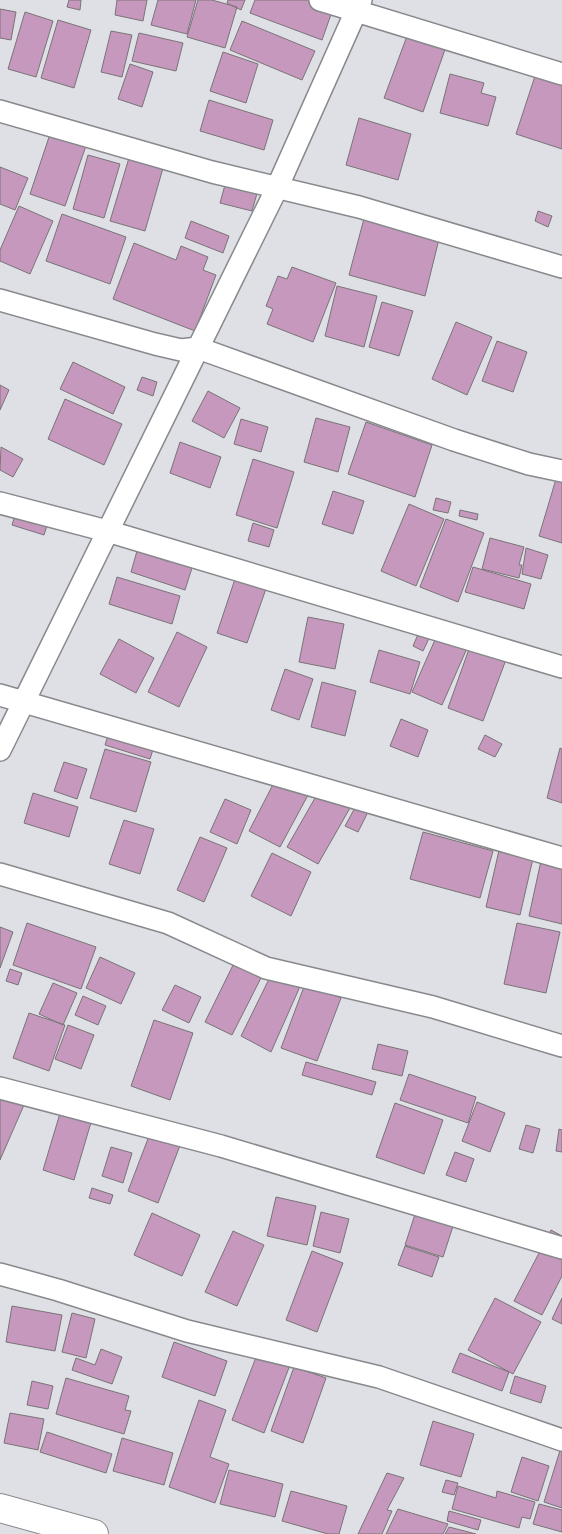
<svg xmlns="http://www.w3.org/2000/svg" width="562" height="1534" font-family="'DejaVu Sans',sans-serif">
<rect width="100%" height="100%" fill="#dfe0e5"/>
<path fill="#c798bd" stroke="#787477" d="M69,0H81L80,10L67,7Z
M117,0H147L143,21L115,15Z
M158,0H196L187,34L151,25Z
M198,0H212L237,7L225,48L187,37Z
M228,0H245L241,10L227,3Z
M255,0H317L334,6L322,40L250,13Z
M0,9L16,12L11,40L0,38Z
M25,12L53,21L36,77L8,69Z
M58,20L91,30L74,88L41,78Z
M242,21L315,51L302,80L230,50Z
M111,31L132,35L122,77L101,72Z
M139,33L183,43L176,71L132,61Z
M407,36L448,41L423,112L384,98Z
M223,52L258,64L246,103L210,91Z
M130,64L153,72L142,107L118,99Z
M537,70L562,78V149L516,134Z
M450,74L484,83L481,93L496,97L488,126L440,113Z
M209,100L273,120L264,150L200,131Z
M359,118L411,134L398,180L346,165Z
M51,131L87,143L65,206L30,194Z
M88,155L120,164L104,218L73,209Z
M129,158L163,168L145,231L110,221Z
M0,167L28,178L15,210L0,204Z
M228,174L260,183L252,211L220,203Z
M19,206L53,221L30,274L0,261V250Z
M366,211L441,231L425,296L349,275Z
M538,211L552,216L548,227L535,221Z
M62,214L126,237L110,284L46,261Z
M191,221L229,236L223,253L185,238Z
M134,243L176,260L181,246L208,257L203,270L216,275L195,331L113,299Z
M292,267L336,283L313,342L267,324L273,309L266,306L278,276L287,279Z
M337,286L377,296L364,347L325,336Z
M382,302L413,311L399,356L369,347Z
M456,322L492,337L467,395L432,379Z
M497,341L527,352L513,392L482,381Z
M73,362L125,387L113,414L60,389Z
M142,377L157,382L153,396L137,390Z
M0,385L9,390L0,410Z
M208,391L240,408L224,438L192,421Z
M65,399L122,424L104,465L48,439Z
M316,418L350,427L338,472L304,462Z
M241,419L268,427L261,452L234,444Z
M366,422L432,445L415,497L348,474Z
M180,442L221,457L210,488L170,473Z
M1,447L23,459L13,477L0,470Z
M253,459L294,472L277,528L236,515Z
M559,469L562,470V543L539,536Z
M333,491L364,501L353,534L322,524Z
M436,498L451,502L448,513L433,510Z
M19,503L51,513L44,535L12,525Z
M409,504L444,519L416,586L381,571Z
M460,510L478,514L477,520L459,516Z
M446,519L484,533L458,602L420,587Z
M253,523L274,530L269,547L248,541Z
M490,538L524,547L519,565H522L519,578L482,569Z
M175,545L197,552L185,590L131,572L137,551L170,562Z
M526,548L548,555L541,579L522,574Z
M473,567L531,584L524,609L465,592Z
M237,573L268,583L247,643L217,633Z
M117,577L180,596L172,624L109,604Z
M308,617L344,624L335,669L299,662Z
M442,624L472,637L442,705L412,692Z
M422,625L433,630L423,651L413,646Z
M177,632L207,647L179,707L148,692Z
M474,635L510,649L483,721L448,708Z
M119,639L154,658L136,693L100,674Z
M379,650L420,662L410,694L370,682Z
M285,669L313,679L299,720L271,710Z
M322,682L356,691L345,736L311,727Z
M401,719L428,730L418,757L390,746Z
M111,726L156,740L150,759L105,745Z
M485,735L502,744L495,757L478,749Z
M560,748L562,749V803L547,798Z
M105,749L151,762L136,812L90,798Z
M64,762L87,769L77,799L54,791Z
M282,767L314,784L280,847L249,831Z
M323,784L354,801L318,864L287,847Z
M33,793L78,807L69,837L24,823Z
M225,799L251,810L237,844L210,832Z
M357,804L369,810L358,832L345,826Z
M124,820L154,829L140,874L109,864Z
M423,832L493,851L480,898L410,879Z
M503,833L537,841L520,915L486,907Z
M200,837L227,848L204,902L177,890Z
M544,847L562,851V924L529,916Z
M272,853L311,872L291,916L251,896Z
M27,923L96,947L81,989L13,965Z
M517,923L560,932L546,993L504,984Z
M0,927L13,932L0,968Z
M100,957L135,973L121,1004L86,988Z
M236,959L264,972L232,1035L205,1022Z
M10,969L22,973L18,985L6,981Z
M273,971L306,973L271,1052L241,1036Z
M53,983L77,993L63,1025L39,1014Z
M305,984L341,998L317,1061L281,1048Z
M175,985L201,997L189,1023L162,1010Z
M83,996L106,1006L98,1025L75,1015Z
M29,1013L65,1025L49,1071L13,1058Z
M154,1020L193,1033L170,1100L131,1086Z
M68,1025L94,1035L81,1069L55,1059Z
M378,1044L408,1051L402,1076L372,1069Z
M306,1062L376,1082L372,1095L302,1075Z
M409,1074L476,1097L468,1123L400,1100Z
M0,1094L24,1105L0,1160Z
M477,1102L505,1113L490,1152L462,1141Z
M395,1103L443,1120L424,1174L376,1157Z
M61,1110L92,1119L74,1180L43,1170Z
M154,1123L184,1135L158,1203L128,1191Z
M526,1125L540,1129L533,1153L519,1149Z
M559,1129L562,1130V1152L556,1151Z
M111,1147L132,1153L123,1183L102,1176Z
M455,1152L474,1159L466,1182L446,1175Z
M92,1188L113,1195L110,1204L89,1198Z
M276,1197L316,1206L307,1245L267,1236Z
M420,1199L458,1211L443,1257L405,1245Z
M321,1212L349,1219L340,1253L313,1246Z
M152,1213L200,1235L182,1276L134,1255Z
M551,1230L562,1236V1276L542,1315L514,1301Z
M233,1231L264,1245L237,1306L205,1292Z
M405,1246L439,1257L432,1277L398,1265Z
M312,1251L343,1263L317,1332L286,1320Z
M495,1298L541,1322L513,1374L468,1350Z
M562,1298V1324L552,1319Z
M12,1306L62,1315L55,1351L6,1342Z
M72,1313L95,1319L86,1358L62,1352Z
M174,1342L227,1361L215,1396L162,1377Z
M101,1349L122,1357L112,1384L72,1370L76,1358L95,1365Z
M258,1352L290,1365L264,1433L232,1420Z
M460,1353L509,1372L502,1391L452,1372Z
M294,1367L326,1378L303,1443L271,1431Z
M515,1376L546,1386L541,1403L510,1393Z
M66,1378L129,1396L125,1410L131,1411L124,1434L56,1414Z
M32,1381L53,1386L48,1409L27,1405Z
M199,1400L226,1410L210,1457L229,1464L215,1503L169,1487Z
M10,1413L44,1419L38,1450L4,1443Z
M433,1421L474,1434L461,1477L420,1465Z
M47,1432L112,1454L106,1473L40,1452Z
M122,1438L173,1453L164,1485L113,1471Z
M562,1444V1508L544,1502Z
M522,1457L549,1466L538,1501L511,1492Z
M229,1470L283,1484L275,1517L220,1504Z
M387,1473L404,1478L387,1510L392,1511L382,1534H358Z
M446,1480L458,1483L454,1495L442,1492Z
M458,1486L496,1498L497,1491L535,1502L530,1519L522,1517L519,1528L452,1509Z
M291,1491L347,1506L339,1534H328L282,1521Z
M539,1504L562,1510V1532L533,1524Z
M398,1509L448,1524L443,1534H386Z
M449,1511L481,1520L478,1530L447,1521Z
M449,1527L476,1534H445Z"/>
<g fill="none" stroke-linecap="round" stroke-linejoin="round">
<defs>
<path id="minor" d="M320,0L562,74
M0,111L212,172L359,207L562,267
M0,300L155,344L181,350L198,348L454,440L529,464L562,471
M0,503L107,531L562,667
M0,695L562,858
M0,750L277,188L361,0
M0,874L168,923L266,968L433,1007L562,1046
M0,1088L221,1146L562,1248
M0,1274L58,1290L187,1331L379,1377L562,1440"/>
<path id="trunk" d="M0,1508L94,1534"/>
</defs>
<use href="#minor" stroke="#88898d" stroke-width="24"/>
<use href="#trunk" stroke="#88898d" stroke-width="30"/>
<use href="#minor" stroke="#fff" stroke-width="21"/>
<use href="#trunk" stroke="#fff" stroke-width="28"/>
</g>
</svg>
